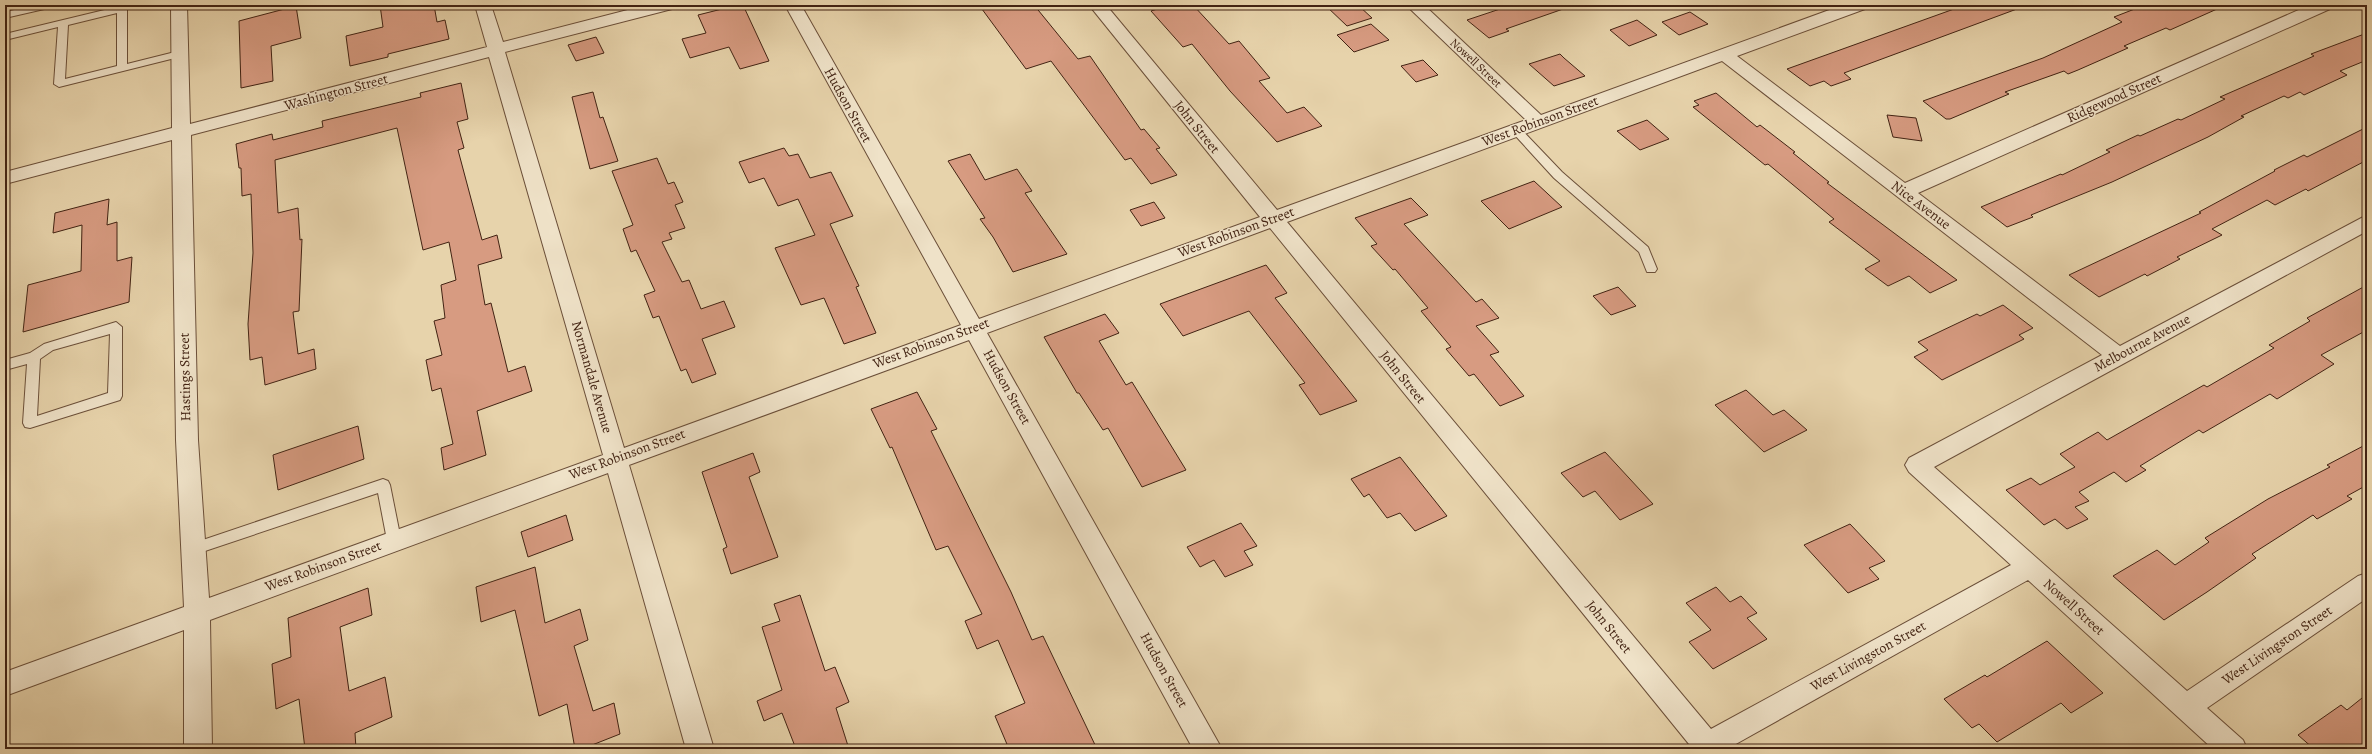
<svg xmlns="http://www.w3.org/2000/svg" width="2372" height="754" font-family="Alegreya,serif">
<rect width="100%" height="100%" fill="#e7d3ab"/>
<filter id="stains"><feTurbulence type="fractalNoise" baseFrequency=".005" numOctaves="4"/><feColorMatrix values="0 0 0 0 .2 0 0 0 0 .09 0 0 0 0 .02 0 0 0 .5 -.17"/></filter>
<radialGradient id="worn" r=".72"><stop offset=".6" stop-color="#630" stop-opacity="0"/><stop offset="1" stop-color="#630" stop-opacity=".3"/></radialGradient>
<path fill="#d79b81" stroke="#422313" d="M380,5H434L437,22L445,20L449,39L388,54V57L350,66L346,36L383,27Z
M738,5H743L769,61L740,69L729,47L690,58L682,39L706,33L698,15Z
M979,5H1034L1078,59L1090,56L1141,130L1144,129L1160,148L1156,149L1177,175L1151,184L1131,158L1125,160L1051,61L1026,69Z
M1170,5H1193L1229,44L1239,41L1270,78L1259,81L1287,113L1304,107L1322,126L1277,142L1230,91L1192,44L1183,47L1151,11Z
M1325,5H1358L1372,18L1347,26Z
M1512,5H1566V8L1506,29L1509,31L1489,38L1467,20Z
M1947,5L2025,6L1844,73L1851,79L1831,86L1824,81L1810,86L1787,69L1954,9Z
M2145,5H2226L2170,30L2166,28L2124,46L2128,48L2078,70L2068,74L2064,71L2005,92L2009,94L1950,119H1946L1923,101L2043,58L2122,22L2114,17Z
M296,6L301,38L271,46L273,81L241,88L239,21Z
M1690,12L1708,24L1679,35L1662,22Z
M1637,20L1657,35L1629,46L1610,30Z
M1371,24L1389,40L1354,52L1337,35Z
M2367,33V60L2340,71L2347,75L2304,95L2300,92L2288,98L2284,96L2241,116L2244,117L2208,137L2112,182L2031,215L2033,217L2007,227L1981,207L2061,174L2062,175L2110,152L2106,150L2138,135L2140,136L2178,119L2181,120L2225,99L2220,97L2314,56L2311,54Z
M596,37L604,53L576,61L568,45Z
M1560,54L1564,58L1585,76L1554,86L1529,64Z
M1423,60L1438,75L1416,82L1401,66Z
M461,83L468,119L457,122L464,148L458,150L482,240L497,235L502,258L478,265L485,305L491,303L508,372L525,366L532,391L477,411L486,455L444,470L441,448L453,444L441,388L432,391L426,360L442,355L434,321L445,318L441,285L456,280L449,242L423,250L397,128L275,160L278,213L298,208L300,240L302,239L299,311L293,312L298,354L314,349L316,369L265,385L262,357L250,360L248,324L253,253L251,194L242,196L241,168H239L236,144L272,134L273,140L323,127L322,121L421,97L420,93Z
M593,92L600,118L603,117L618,161L590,169L572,97Z
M1716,93L1757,127L1760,125L1795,152L1793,153L1829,182L1827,183L1957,280L1930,293L1909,276L1888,286L1865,269L1880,261L1829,222L1834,219L1768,164L1765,165L1693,107L1699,105L1694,101Z
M1887,115L1916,118L1922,141L1893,137Z
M1647,120L1669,139L1640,150L1617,131Z
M2367,127V160L2308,191L2306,189L2275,205L2267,200L2212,229L2222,235L2177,257L2180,259L2147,276L2145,274L2099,297L2069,275L2201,213L2199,212L2275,171L2274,170L2304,155L2307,157Z
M784,148L789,156L798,154L810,178L831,172L853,216L830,224L859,286L856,287L876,333L844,344L824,298L801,305L775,248L815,235L798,199L778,206L764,178L749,183L739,162Z
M970,154L985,180L1017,169L1032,191L1025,193L1067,254L1013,272L993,237L980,219L985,218L948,161Z
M657,158L668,184L674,182L683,202L675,205L685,228L669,233L672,239L662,242L682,282L689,280L701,309L724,301L735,327L702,339L716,374L692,383L686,369L681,371L659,316L653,318L644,295L655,291L636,250L631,252L623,229L633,225L612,171Z
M1534,181L1562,207L1509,229L1481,201Z
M1411,198L1428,215L1404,224L1476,302L1482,299L1499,318L1476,326L1499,352L1490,355L1524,396L1500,406L1474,374L1469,376L1446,349L1451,347L1421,311L1428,308L1395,269L1393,270L1371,246L1377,244L1355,218Z
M109,199L107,225L117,222V261L132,257L129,302L23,332L28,285L81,271L82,225L53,233L55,213Z
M1154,202L1165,218L1141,226L1130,210Z
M1266,265L1287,293L1275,298L1357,401L1320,415L1299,385L1305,383L1249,311L1183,336L1160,304Z
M2367,285V330L2321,355L2334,364L2277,399L2270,394L2203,433L2199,430L2140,466L2146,470L2126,482L2114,472L2079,492L2089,501L2075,507L2088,519L2067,529L2055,519L2044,525L2006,490L2031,478L2040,485L2075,467L2060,454L2098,432L2107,440L2204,385L2207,387L2274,348L2269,345L2310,321L2307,318Z
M1618,287L1636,306L1611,315L1593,296Z
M2003,305L2033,328L2019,335L2024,339L1942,380L1914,357L1928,350L1918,342L1977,314L1980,316Z
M1105,314L1119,333L1099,341L1126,385L1132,382L1186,470L1142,487L1108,428L1103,430L1079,393H1077L1044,337Z
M1746,390L1773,415L1784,410L1807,430L1764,452L1715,405Z
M917,392L937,429L931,431L1011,592L1032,640L1043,636L1097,749H1009L995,716L1025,703L998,640L977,649L965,621L982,614L948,546L936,550L892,447L890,448L871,409Z
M358,426L364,459L278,490L273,455Z
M2367,444V485L2347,496L2352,499L2317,519L2313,515L2252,554L2256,558L2207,592L2164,620L2113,576L2157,550L2175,565L2209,542L2205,538L2268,499L2330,467L2327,465Z
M1605,452L1653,504L1620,520L1595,491L1583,497L1561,473Z
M753,453L760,472L749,477L778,557L731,574L723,549L727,547L702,472Z
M1400,457L1447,516L1415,531L1400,513L1387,518L1369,494L1364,497L1351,479Z
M566,515L573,540L528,557L521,532Z
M1241,523L1257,546L1244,551L1253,565L1225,577L1214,560L1200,567L1187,547Z
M1850,524L1885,561L1869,568L1879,579L1848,593L1804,545Z
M535,567L545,623L580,609L588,640L574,646L593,711L614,703L620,734L582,749H575L567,704L539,716L515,610L481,622L476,587Z
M1716,587L1730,602L1741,596L1757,613L1747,618L1767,639L1713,669L1689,642L1711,630L1686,603Z
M368,588L372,615L340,627L349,691L385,677L392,717L355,733L356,749H305L299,699L276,709L272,664L291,657L288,618Z
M800,595L825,671L835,667L849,702L836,708L849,749H796L782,713L764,721L757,701L782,690L762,627L780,621L774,604Z
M2047,641L2103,693L2071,713L2061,703L1997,742L1979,724L1972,728L1944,699L1985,675L1987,677Z
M2367,694V749H2314L2298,735L2341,705L2347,710Z"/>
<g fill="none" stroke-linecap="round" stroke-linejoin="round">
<defs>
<path id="lane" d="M37,5H55L53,7L5,18V12Z
M117,5H127V64L179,51L183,52V56L59,87L54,84L58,27L5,40V34L117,7ZM117,13V66L65,79L68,25Z
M1516,127L1520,128L1562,172L1648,247L1657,269L1655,272H1647L1639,252L1554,178L1512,132V128Z
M116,322L122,327V396L120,400L30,428L25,427L23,423L27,364L5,370V360L30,353L44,344ZM110,334L108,393L37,416L40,359L53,350Z
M383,479L388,481L390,485L401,540L399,544L394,546L389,544L387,540L378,493L193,555L188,553L186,549L188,545Z"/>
<path id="street" d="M171,5H187L190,124L487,47L475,5H491L503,42L647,5H674L672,9L505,52L624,448L961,325L785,5H801L979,319L1260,217L1089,5H1106L1277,210L1526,120L1406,5H1424L1541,115L1843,5H1867L1865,9L1737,56L1905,183L2310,5H2332L2330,9L1918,193L2120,346L2367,215V231L1934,467L2187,691L2358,576L2367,573V598L2207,708L2243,740L2247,749H2213L2028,580L1727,749H1693L1270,228L987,333L1222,749H1193L969,340L629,465L714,749H686L608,473L210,620L212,749H184V630L5,696V672L184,607L176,440L172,140L5,184V172L172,128ZM489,57L603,455L209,598L198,440L191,135ZM1722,61L2102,355L1909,458L1905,465L1909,472L2011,565L1711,729L1287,222Z"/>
</defs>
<use href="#lane" stroke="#6b4f39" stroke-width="2"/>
<use href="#street" stroke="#6b4f39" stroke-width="2"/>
<use href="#lane" fill="#efe2c8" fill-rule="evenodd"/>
<use href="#street" fill="#efe2c8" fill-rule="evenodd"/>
</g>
<g text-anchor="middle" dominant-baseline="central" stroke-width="3" stroke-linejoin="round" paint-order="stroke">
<g font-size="12" fill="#422313" stroke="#efe2c8">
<text transform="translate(1476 63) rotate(43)">Nowell Street</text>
</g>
<g font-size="14" fill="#422313" stroke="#efe2c8">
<text transform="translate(336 92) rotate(-15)">Washington Street</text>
<text transform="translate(2114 98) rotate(-24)">Ridgewood Street</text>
<text transform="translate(848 105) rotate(61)">Hudson Street</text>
<text transform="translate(1540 121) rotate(-20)">West Robinson Street</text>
<text transform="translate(1197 127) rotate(51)">John Street</text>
<text transform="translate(1921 205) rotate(37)">Nice Avenue</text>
<text transform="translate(1236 232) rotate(-20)">West Robinson Street</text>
<text transform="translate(931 343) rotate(-20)">West Robinson Street</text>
<text transform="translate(2142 343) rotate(-28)">Melbourne Avenue</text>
<text transform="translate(185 377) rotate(-91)">Hastings Street</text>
<text transform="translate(592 377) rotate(74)">Normandale Avenue</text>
<text transform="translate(1403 377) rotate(51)">John Street</text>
<text transform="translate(1007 387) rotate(61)">Hudson Street</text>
<text transform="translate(627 454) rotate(-20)">West Robinson Street</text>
<text transform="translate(323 566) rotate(-20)">West Robinson Street</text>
<text transform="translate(2074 607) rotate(42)">Nowell Street</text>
<text transform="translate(1609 627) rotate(51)">John Street</text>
<text transform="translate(2277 645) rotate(-34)">West Livingston Street</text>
<text transform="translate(1868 656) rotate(-29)">West Livingston Street</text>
<text transform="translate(1164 670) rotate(61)">Hudson Street</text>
</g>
</g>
<rect width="2372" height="754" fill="none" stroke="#e7d3ab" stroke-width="20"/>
<rect x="6" y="6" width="2360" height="742" fill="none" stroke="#422313" stroke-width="2"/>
<rect x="10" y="10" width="2352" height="734" fill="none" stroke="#422313"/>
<rect width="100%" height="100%" filter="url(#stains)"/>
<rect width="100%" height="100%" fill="url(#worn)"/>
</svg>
